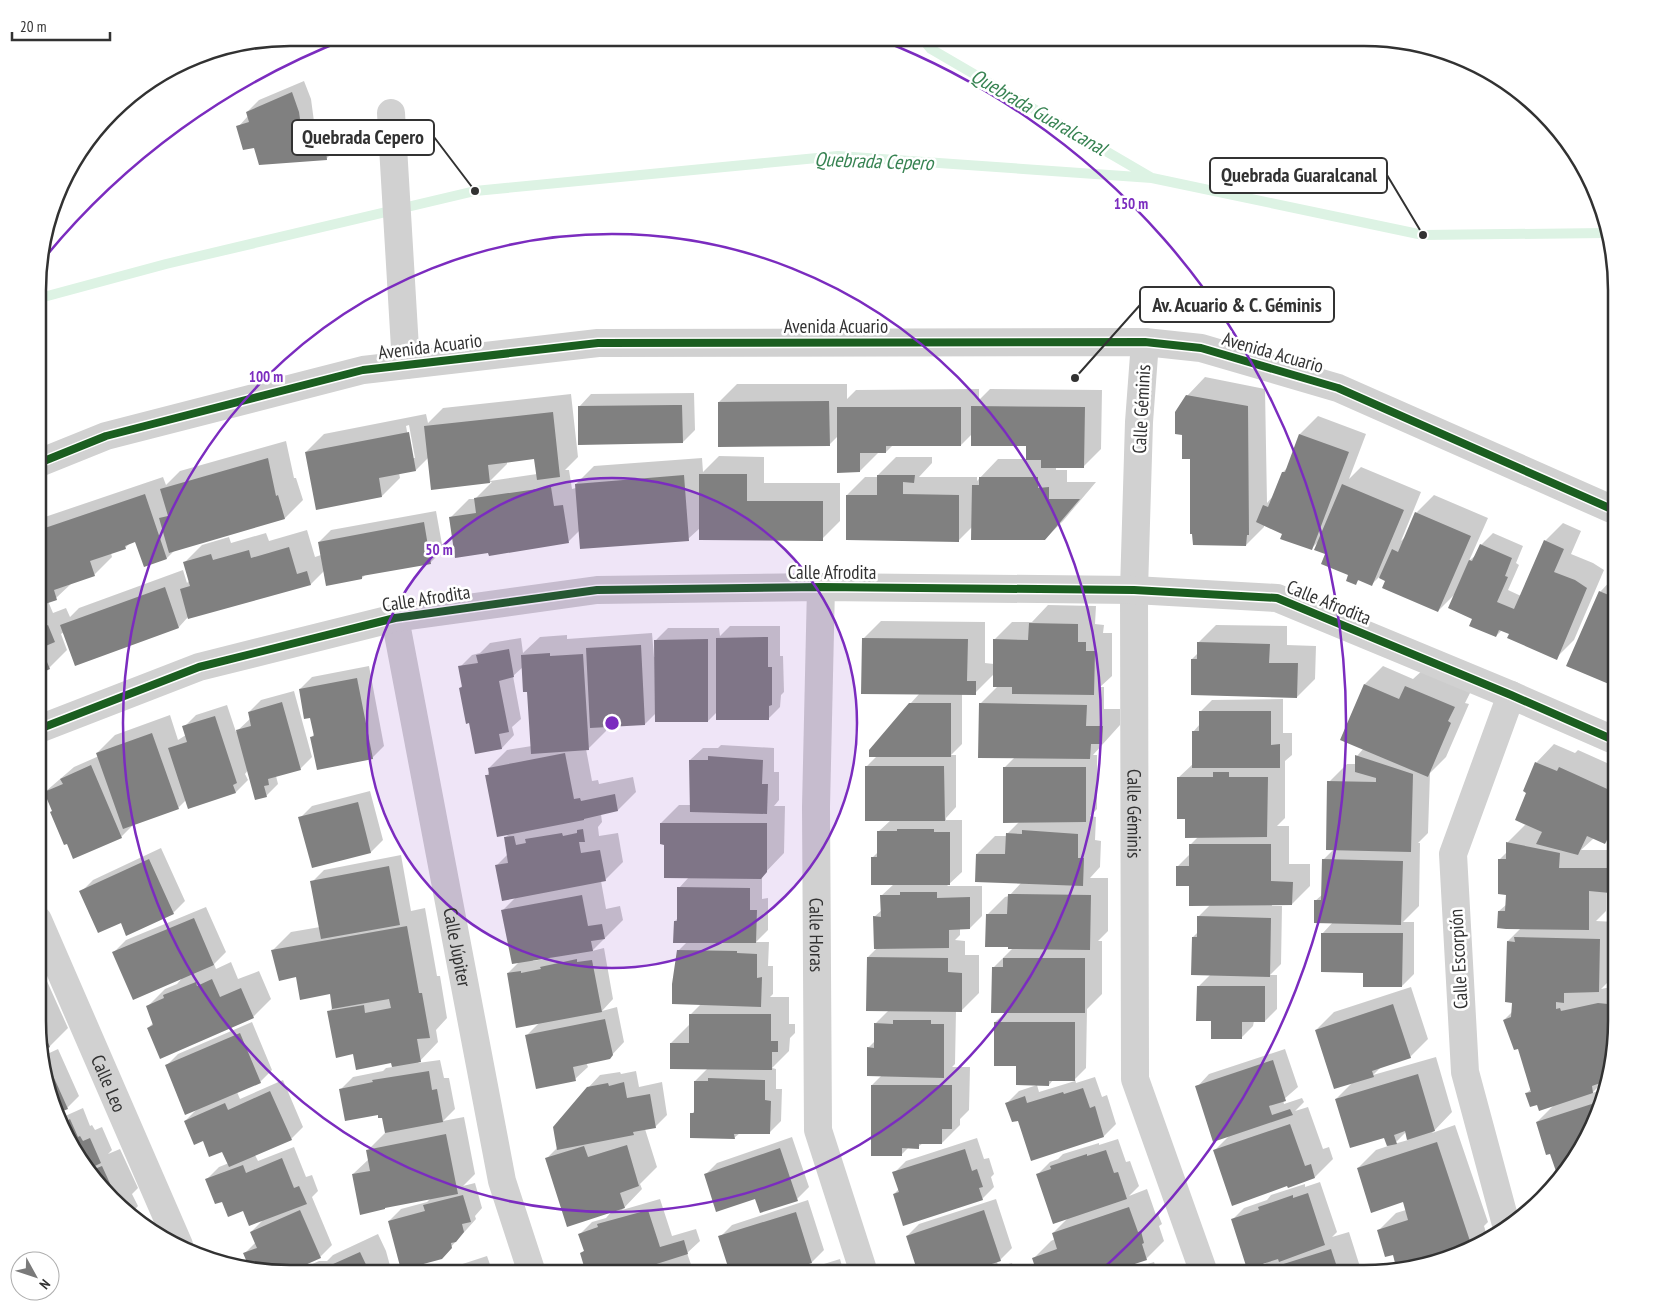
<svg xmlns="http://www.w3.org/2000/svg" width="1654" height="1311" font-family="'PT Sans Narrow',sans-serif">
<rect width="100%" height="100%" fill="#fff"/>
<path fill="#0003" fill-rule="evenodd" d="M304,81L311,99L315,129L337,128L338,147L326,159L255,146L238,127L248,116L247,112L259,100Z
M1205,377L1265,389L1267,503L1274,495L1283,472L1288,467L1300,434L1318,416L1366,434L1349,479L1361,467L1421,492L1401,541L1407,535L1416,513L1434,495L1488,518L1469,561L1477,554L1481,545L1493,533L1523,546L1516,563L1519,565L1508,590L1521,596L1545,541L1563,523L1581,531L1571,554L1593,563L1604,570L1574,640L1556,658L1511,633L1502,630L1496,636L1473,618L1457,592L1438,611L1379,577L1372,584L1360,579L1355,583L1350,574L1319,541L1311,549L1284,533L1264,524V527L1246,545L1191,458L1187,396Z
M737,384H847V399L856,390L979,389V400L990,389L1102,390L1101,449L1083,467H1056V470H1067V482H1096L1063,521L1045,539L973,526L959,540L847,495L865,477H878V475L896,457H932V463L919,477H977V481L998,459H1027L1028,445L972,434L961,445H893L886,452L878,453L860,471L838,436L829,445L719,402Z
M694,393L695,430L683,442L579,407L591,394Z
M571,394L578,457L565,470H569L572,489L576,488V484L594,466L702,458L703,472L719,456L764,457V483H840V521L822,539L700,528L688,539L580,530L568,542L489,552L451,517L469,499H475L492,482L432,488L429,457L416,470L399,473L400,478L382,496L306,452L324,434L426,414L428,423L443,408ZM409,425L415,458H412L406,426ZM535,458L537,474L490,481L507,464V461Z
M286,441L294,478H296L303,500L285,518L175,550L167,558L144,565L135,540L130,543L125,548L111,553L112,557L94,575L72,583L56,598L48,601L53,613L66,608L70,617L79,608L183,570L187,583L189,581L184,563L202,545L229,537L231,543L266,533L269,541L307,530L315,557L321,555L319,542L331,530L436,511L443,550L431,562L366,574L362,578L324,571L311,584L188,617L179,627L64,632L61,634L67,650L49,668L39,673V519L163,477L166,485L180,471Z
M1616,575V686L1568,665L1600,592Z
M1048,605L1096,606L1095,624L1104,625L1103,633H1112V676L1100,687H1104V709H1120V725L1093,755H1097V809L1090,816L1096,817L1095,840L1101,841L1100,867L1090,878H1108V931L1098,941H1102V994L1087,1009L1086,1068L1075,1079L1076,1083L1095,1077L1102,1097L1107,1095L1116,1124L1104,1136L1032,1159L1018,1119L1007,1103L1019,1091L1037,1085L1039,1092L1075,1081L1053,1080L1049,1085L1017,1065L995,1022L1006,1012L993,968L1013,948L987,915L1005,897L1009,896L1021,883L977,854L995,836H1007V834L1020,821L1004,768L1015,757L980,704L998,686L994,674L975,693H962V744L951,755H956V807L946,818V820H962V872L947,886H982V916L970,928H960V935L955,940L965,941V955H979V993L961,1011H956L955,1064L952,1067H970L969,1110L960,1119V1125L942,1143H923L918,1147H909L902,1154L872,1085L882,1075L868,1048L875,1041V1024L889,1010L868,957L877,948L874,917L882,910L881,896L894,884L872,858L878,852V832L891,820L866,767L877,756L910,704L920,693L863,639L881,621L985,622V663L994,664V640L1012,622H1032Z
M1216,625L1287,626V645L1316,646L1315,679L1297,697L1192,659L1198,653V643Z
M730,626H780V656H783L784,692L781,695L780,707L768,719L718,711L708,721L657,712L645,724L606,726V731L588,749H586L592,781L598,780L599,784L633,777L636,792L618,810L601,814L602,822L598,827L599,836L618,833L623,862L605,880L601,881L606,909L620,906L623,920L592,951L604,948L613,999L602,1011L617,1007L624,1042L610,1057L586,1062L588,1067L575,1079L527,1035L540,1022L508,973L520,961L503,910L516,897L497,865L508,854L505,838L509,834L486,776L490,772L489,768L507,750L532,746L528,691L523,667L513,676L521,719L512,727L514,735L502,748L476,753L470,722L460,688L463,685L460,667L472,655L480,653L490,643L521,638L523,653L540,637L567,635V639L652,633L654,657H656V640L668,628H719L720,636ZM551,957L550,958L533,961L532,959Z
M369,666L384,746L372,758L312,737L314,734L311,717L300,689L312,677Z
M1383,666L1413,679L1424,669L1472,689L1465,703L1469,704L1446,757L1430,773L1428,833L1418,843H1420L1419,906L1403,922H1414V974L1402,986L1365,971L1322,934L1333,922L1315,901L1323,894L1324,859L1334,849L1329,782L1347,764H1357V756L1364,748L1341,739L1365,684Z
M294,691L312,757L300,769L276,776L278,784L266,796L248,770L245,774L248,780L236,792L187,799L178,808L133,825L121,837L53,810L45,792L74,767L99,756L97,753L115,735L170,715L178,740L186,735L184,727L196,715L227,705L236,732L251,718L249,712L261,700Z
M1283,699V733H1292V755L1285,761V818L1277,826H1289V864H1310V886L1292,904H1272V906H1282L1281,964L1270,975H1277V1009L1265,1021H1254L1253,1026L1241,1038L1212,1020L1198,987L1210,975L1193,937L1198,932V917L1211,904L1177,867L1190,854V845L1199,836L1186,818L1178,778L1194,763L1193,732L1200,724V712L1212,700Z
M1554,744L1575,753L1578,750L1616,767V832L1605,843L1594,838L1581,850H1616V885L1610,891H1606V911L1596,921L1616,922V974L1601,989L1616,986V1038L1605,1080L1592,1093L1604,1089L1597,1118L1559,1179L1551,1152L1537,1122L1555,1104H1538L1527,1093L1531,1089L1519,1047L1504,1020L1512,1012L1513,1001H1506L1508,941L1521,928L1499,911L1507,904V894L1499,860L1507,852L1508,842L1526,824L1528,792L1524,790L1536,763Z
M721,745L774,748V772H779V800L774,806H785L784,853L762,876V899L768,898V930L756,942H769L768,966H773V994L770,997H789V1024H795V1033L790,1038L789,1051L772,1068L776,1069V1089H782L781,1121L769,1133H740L734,1138L692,1114L695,1110V1081L708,1068L671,1043L689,1025L690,1015L701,1004L678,951L687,942L675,921L678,918L679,888L689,877L666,844L661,823L679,805H691L690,760L703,748H718Z
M370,791L383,840L371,852L313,867L300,818L312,806Z
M161,848L185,901L173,913L121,922L81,892L93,880Z
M401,855L411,911L425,908L437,976H440L447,1018L436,1030L438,1042L418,1063L440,1060L444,1078H449L455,1109L443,1121L464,1117L475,1174L463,1186L475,1183L482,1208L475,1216L476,1219L441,1258L389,1221L401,1209L427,1202L432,1197L353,1174L369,1159L367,1151L386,1132L383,1116L341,1089L353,1077L383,1071L386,1068L393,1067L392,1062L354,1053L329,1012L333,1007L331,993L297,976L273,950L291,932L320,927L312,882L324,870Z
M206,907L226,952L214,964L216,969L231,962L238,979L259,971L271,999L253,1017L148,1028L154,1022L147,1007L165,989L177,984L183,977L114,952L126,940Z
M46,979L68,1028L50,1046L41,1050L38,1038V983Z
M1411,987L1428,1039L1410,1057L1382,1066L1373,1075L1436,1057L1452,1112L1432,1133L1455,1125L1488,1222L1484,1226L1488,1239L1461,1254L1398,1267L1394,1254L1378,1231L1396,1213L1406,1210L1404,1201L1358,1168L1376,1150L1388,1146L1385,1137L1336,1099L1353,1082L1316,1030L1334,1012ZM1406,1132L1408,1140L1394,1144Z
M252,1022L272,1070L260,1082L237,1092L240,1099L283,1080L303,1127L291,1139L255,1155L258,1161L294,1147L306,1177L312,1175L318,1191L312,1197L332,1245L320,1257L284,1273H274L250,1268L244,1254L256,1242L251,1232L264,1219L223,1200L207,1179L219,1167L229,1163L223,1150L203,1140L185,1121L198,1108L166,1066L178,1054Z
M58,1049L79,1096L67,1108L58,1112L43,1056Z
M1285,1049L1298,1087L1283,1100L1284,1104L1302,1098L1304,1102L1295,1111L1308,1107L1323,1149L1329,1147L1333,1159L1315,1177L1214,1151L1230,1135L1197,1087L1209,1074Z
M636,1071L639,1087L662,1082L667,1115L655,1127L645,1129L657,1167L640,1184L642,1189L622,1210L660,1199L672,1236L696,1229L700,1241L687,1253L694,1273H587L581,1254L585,1250L580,1234L592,1222L606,1218L612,1211L547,1158L558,1147L588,1088L600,1075L620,1072L621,1074Z
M83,1108L90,1126L92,1125L95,1130L102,1127L112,1150L108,1154L120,1149L138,1188L132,1194L138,1206L130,1215L123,1211L63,1132L59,1115L62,1114L63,1117Z
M792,1137L809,1187L797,1199L756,1197L705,1175L717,1163Z
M977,1138L984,1159L989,1158L994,1174L991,1177L994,1187L982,1199L894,1194L899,1189L894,1173L906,1161Z
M1118,1139L1126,1162L1130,1161L1139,1186L1129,1196L1147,1189L1156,1215L1158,1214L1162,1224L1159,1226L1164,1241L1146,1259L1134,1263L1135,1268L1154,1262L1158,1273H1038L1033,1259L1051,1241L1055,1239L1053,1233L1069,1217L1038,1174L1050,1162L1058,1159L1063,1154L1099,1143V1145Z
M1320,1182L1337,1232L1332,1237L1349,1232L1362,1273H1255L1267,1262L1232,1220L1244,1208L1267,1200L1271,1195L1305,1184V1187Z
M996,1199L1012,1248L1000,1260L997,1261L998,1267L1012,1263L1015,1273H968L976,1271V1268L960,1273H919L907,1236L919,1224Z
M808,1200L824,1250L812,1262L779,1273H732L720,1237L732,1225Z
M152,1222L156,1231L146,1225Z
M378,1234L386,1251L392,1273H292L319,1261H327L333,1255Z
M487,1256L493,1273H435Z
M840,1259L844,1273H795Z"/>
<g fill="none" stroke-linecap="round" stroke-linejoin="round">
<path stroke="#ddf3e4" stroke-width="10" d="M922,38L931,49L1152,178L1423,235L1605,233
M40,298L166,264L475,191L838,156L1152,178"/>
</g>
<path fill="#808080" d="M292,92L299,112L303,140H325L327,160L259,165L254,148L243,150L236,126L249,122L246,112Z
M1186,395L1248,406L1249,535H1247L1246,546L1193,545L1192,534H1190V459H1182V435L1175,434V412Z
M829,401L830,446L718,447V402Z
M674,405H682L683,443L578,445V406Z
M971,406L1085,407L1084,468H1041V460H1026V446H971Z
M837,407H961V446H886V453H860V472L837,473Z
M553,412L560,477L537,480L534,459L488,465L490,483L431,490L424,426Z
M409,432L416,471L379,478L382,497L316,510L305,452Z
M1299,434L1349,452L1312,550L1280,539L1282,534L1256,522L1263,505L1268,507L1282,472H1285Z
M268,458L276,496L278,495L285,519L169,553L159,518L168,516L160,489Z
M699,474H747V501H823V541L699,540Z
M684,475L689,541L580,549L575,484Z
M877,475H915L914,483L903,482V494L959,495V542L846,540V495H877Z
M979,477H1038V488L1049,487V499H1080L1045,540H971L972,485H979Z
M1342,484L1404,510L1372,586L1358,580L1356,585L1346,581L1348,575L1321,564L1325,554L1314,550Z
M551,487L554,506L563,505L569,543L489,556L488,553L455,558L449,517L476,513L474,498Z
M145,494L167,559L144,567L135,542L125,546L126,549L90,561L95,576L54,590L57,600L39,606V530Z
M1415,512L1471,536L1438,612L1382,588L1385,581L1379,578L1392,549L1398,552Z
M424,522L431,564L362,576V579L326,586L318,542Z
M1544,540L1564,549L1554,572L1575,580L1587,588L1557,660L1507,638L1509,634L1499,630L1496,637L1469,626L1472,619L1448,608L1469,560L1472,561L1480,544L1512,558L1505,576L1508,577L1497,602L1514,609Z
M289,547L297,574L307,571L311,585L188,619L180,589L190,586L183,562L211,554L213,560L249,550L251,558Z
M165,587L179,628L75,666L60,625Z
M1599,591L1616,598V687L1566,666Z
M1029,623L1078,624V642H1086V651H1095L1094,695L1012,694V687H993V639L1028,640Z
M48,625L55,642L41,648L50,669L39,674V629Z
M768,637V667H772V705L769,706V720H716V638Z
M862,638L968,639L967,681H976V695L861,694Z
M708,639V722H655L654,640Z
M1197,642L1270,644L1269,663H1298L1297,698L1191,695V659H1197Z
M641,645L645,725L590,728L586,648Z
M509,649L514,677L499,681L509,732L499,734L502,749L475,754L469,723L466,724L459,688L462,687L458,666L478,663L476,655Z
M550,653V656L583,654L589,750L531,754L527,692H523L521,655Z
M357,678L373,759L317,770L310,737L314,736L310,718L304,719L299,689Z
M1364,684L1399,699L1405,686L1455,707L1448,721L1451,723L1428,777L1340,740Z
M282,702L301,770L268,779L269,785L264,786L267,797L255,800L236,730L251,726L248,712Z
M909,703H951V757H869V750Z
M979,703L1087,705L1086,726H1103L1102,744H1091L1090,759L978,758Z
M1199,711H1271V745L1280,744V768H1192V731H1199Z
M215,716L237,783L233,785L236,793L188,809L168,748L187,742L182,726Z
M152,733L179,809L123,829L96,753Z
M565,753L574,799L580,798L581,801L615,794L618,811L584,819V820L497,837L485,775H489L488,768Z
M1355,755L1413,774L1411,852L1326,850L1327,781L1376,782V778L1355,772Z
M708,756L763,760L762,784H768L767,814L690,812L689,760H708Z
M1535,762L1557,771L1559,767L1616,793V820L1605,844L1587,836L1578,855L1536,844L1542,832L1515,820L1526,793L1523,791Z
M91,765L122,838L73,859L67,844L64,845L50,812L52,811L44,792L63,784L60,779Z
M865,766H944L945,821H865Z
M1003,767H1086V822L1003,823Z
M1213,772H1229V777H1268L1267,837L1185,838V819H1177V777H1213Z
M358,802L371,853L312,868L298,817Z
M660,823H767V872L761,879L664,878V845L660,844Z
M583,829L585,842H579L581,853L600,850L606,881L502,901L495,865L508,863L504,837L514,836L516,845L526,843L525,839L562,833L563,836L577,833V830Z
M897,829H934V832H950V885H871V857H877V831H897Z
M1022,830L1078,834V858H1084L1083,886L975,882L976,854H1005L1006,833L1022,834Z
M1506,842L1560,853L1559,868H1612L1610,893L1589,891V930L1506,929L1497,928L1498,911H1505L1506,895L1498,894V859H1506Z
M1189,844H1271V881L1293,882L1292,905L1189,906V886H1176V866H1189Z
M149,859L174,914L126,936L121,923L98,933L79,891Z
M1322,859L1403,861L1401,925L1314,923V900H1321Z
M389,866L400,925L321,939L310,881Z
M677,887L750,888V910H757L756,943H673L674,921H677Z
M900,892H937V898L970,897V929L949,930V948L874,949L873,916L881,917L880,895H900Z
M1008,894L1091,895L1090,950L1008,949V947H985L986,914H1007Z
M582,895L588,926L602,924L605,939L591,941L593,951L512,964L501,910Z
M1197,916L1271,918L1270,977L1191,975L1192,937H1197Z
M194,918L214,965L133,1000L112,952Z
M407,926L419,993H422L430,1038L417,1039L421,1062L392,1067L391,1063L356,1070L353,1054L336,1058L327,1011L364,1005L365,1013L391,1008L389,999L332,1009L330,994L300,1000L296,977L279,981L271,950Z
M1321,933H1403L1402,987H1363V973L1321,972Z
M1514,937L1600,939L1599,992L1564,993V1003L1556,1002V1009L1560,1008L1561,1011L1598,1003L1608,1004L1616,1007V1038L1606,1081L1592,1086L1593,1093L1539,1111L1537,1105L1530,1107L1525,1093L1531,1092L1518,1049L1514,1050L1503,1020L1511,1017L1512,1003L1505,1002L1507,941L1515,942Z
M677,950L737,951V953L757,954V978L762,977L761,1007L672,1004V984Z
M867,957L948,958V972L962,973V1012L866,1011Z
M1003,958H1085V1013H991L992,967H1003Z
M577,959V962L592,960L602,1012L516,1028L507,973L521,971V973L541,969L540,967Z
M212,979L220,997L241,988L254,1018L160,1059L147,1028L153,1025L146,1006L164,998L163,995L196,982L197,986Z
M1197,986H1265V1022H1242V1039H1211V1021H1196Z
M1393,1004L1411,1058L1372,1071L1374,1077L1334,1089L1315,1030Z
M689,1014H771V1041H778V1052H772V1070L670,1069V1043H689Z
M605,1019L613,1055L610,1059L573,1067L576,1081L536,1089L525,1035Z
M38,1020L50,1047L42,1051L38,1038Z
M893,1020H931V1024H944V1078L867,1076V1047L874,1048V1023L893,1024Z
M994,1022H1075V1081H1049V1086L1016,1085V1066H994Z
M240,1033L261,1083L185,1115L165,1065Z
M46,1060L68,1109L58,1113L44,1061Z
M1273,1060L1286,1101L1269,1106L1272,1115L1290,1109L1293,1115L1213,1142L1195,1086Z
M429,1071L432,1090L437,1089L443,1122L385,1133L382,1118H378V1115L345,1121L339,1089L373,1082L372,1080Z
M1418,1074L1435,1131L1407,1140L1405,1131L1394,1135L1397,1144L1387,1146L1384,1138L1350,1148L1335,1099Z
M708,1078L765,1080V1100L771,1101L770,1134H734L735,1139L690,1138V1113H694V1081H708Z
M624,1082L627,1098L650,1094L656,1128L633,1132L634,1135L557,1150L553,1127L587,1087L608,1083L609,1086Z
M871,1085H952V1129H942V1144H919V1149L902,1148V1156H871Z
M1083,1088L1090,1108L1095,1106L1104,1137L1031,1161L1018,1121L1012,1122L1005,1103L1025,1096L1027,1103L1063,1092L1064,1094Z
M270,1091L292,1140L229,1167L222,1152L209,1157L203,1141L194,1145L184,1121L225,1103L228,1110Z
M1601,1101L1597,1118L1559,1180L1550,1154L1546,1155L1536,1122Z
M70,1119L78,1137L80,1136L83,1141L90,1138L101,1163L91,1168L63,1132L61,1124Z
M1290,1124L1305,1166L1311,1164L1315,1178L1288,1188L1287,1186L1232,1206L1213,1150Z
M446,1134L458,1194L385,1208V1209L360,1215L352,1174L370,1171L366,1150Z
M1437,1142L1470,1241L1465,1243L1468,1250L1461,1254L1396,1267L1393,1255L1385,1257L1377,1230L1408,1220L1403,1202L1371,1213L1357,1168Z
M627,1145L639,1186L620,1193L625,1208L567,1227L545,1158L584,1146L588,1157Z
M780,1148L798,1201L760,1213L755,1199L716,1212L704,1174Z
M965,1149L972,1171L977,1169L983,1187L979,1188L983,1200L903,1226L893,1194L899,1192L892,1172Z
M1106,1150L1114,1173L1118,1172L1127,1199L1053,1224L1036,1174L1051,1169L1050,1166L1087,1154V1156Z
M282,1158L294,1188L299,1186L307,1204L249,1226L243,1211L228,1217L222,1202L215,1204L205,1179L243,1165L246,1173Z
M102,1166L119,1203L118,1204L92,1170Z
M1308,1193L1325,1245L1279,1262L1278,1259L1247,1269L1231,1219L1259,1210L1258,1207L1293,1195V1198Z
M463,1195L471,1222L462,1224L464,1232L456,1242L451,1243L452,1248L442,1259L401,1270L388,1221L425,1211L423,1205Z
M1129,1207L1138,1232L1141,1231L1144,1243L1142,1244L1147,1260L1107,1273H1037L1032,1258L1057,1249L1052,1233Z
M300,1210L321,1258L287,1273H274L249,1267L243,1253L257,1248L250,1232Z
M648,1210L660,1247L684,1240L688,1254L628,1273H586L580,1253L584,1251L578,1234L598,1227L597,1224Z
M984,1210L1001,1261L964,1273H918L906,1236Z
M796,1212L812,1263L782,1273H730L718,1236Z
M1331,1249L1339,1273H1255Z
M360,1252L370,1273H313Z
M475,1267L477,1273H458Z"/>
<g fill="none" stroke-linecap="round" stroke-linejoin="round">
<g stroke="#d1d1d1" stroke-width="28">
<path d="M391,113L406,365"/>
<path id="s1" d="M1145,342L1139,422L1134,590L1135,1079L1204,1273"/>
<path id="s2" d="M821,587L816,807L818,1130L864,1273"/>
<path id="s3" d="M395,618L502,1181L532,1273"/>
<path d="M39,729L199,667L395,618L597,590L821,587L1134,590L1277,598L1511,695L1616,741"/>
<path id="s4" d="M38,920L179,1245"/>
<path d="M1507,1228L1465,1072L1453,854L1511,695"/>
</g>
<path stroke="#d1d1d1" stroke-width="28" d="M39,463L106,436L363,370L598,343L1145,342L1201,348L1338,388L1616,511"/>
<defs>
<path id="cycleway" d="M39,463L106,436L363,370L598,343L1145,342L1201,348L1338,388L1616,511
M39,729L199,667L395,618L597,590L821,587L1134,590L1277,598L1511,695L1616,741"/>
</defs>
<use href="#cycleway" stroke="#fff" stroke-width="11"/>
<use href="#cycleway" stroke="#1b5e20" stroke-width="8"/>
</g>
<circle cx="612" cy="723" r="245" fill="#7b2cbf" fill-opacity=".12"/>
<g fill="none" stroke="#7b2cbf" stroke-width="2.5">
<circle cx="612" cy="723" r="245"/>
<circle cx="612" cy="723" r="489"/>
<path d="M42 261A734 734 0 0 1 349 38M881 40A734 734 0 0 1 1098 1273"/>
</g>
<g text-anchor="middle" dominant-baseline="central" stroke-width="5" stroke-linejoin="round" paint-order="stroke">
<g font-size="19" fill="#323232" stroke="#fff">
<text x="836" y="326">Avenida Acuario</text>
<text transform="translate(430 346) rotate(-7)">Avenida Acuario</text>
<text transform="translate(1273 352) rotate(16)">Avenida Acuario</text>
<text transform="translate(1141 409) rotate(-87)">Calle Géminis</text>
<text x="832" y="572">Calle Afrodita</text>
<text transform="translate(426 598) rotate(-9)">Calle Afrodita</text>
<text transform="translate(1329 602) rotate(22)">Calle Afrodita</text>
<text stroke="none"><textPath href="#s1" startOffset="472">Calle Géminis</textPath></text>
<text stroke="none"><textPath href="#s2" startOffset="348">Calle Horas</textPath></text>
<text stroke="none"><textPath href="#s3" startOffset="335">Calle Júpiter</textPath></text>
<text transform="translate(1458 959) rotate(-93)">Calle Escorpión</text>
<text stroke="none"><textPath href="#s4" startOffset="178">Calle Leo</textPath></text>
</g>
<g font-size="20" font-style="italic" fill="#378352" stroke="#fff">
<text transform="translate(1039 112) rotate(30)">Quebrada Guaralcanal</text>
<text transform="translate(874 161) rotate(2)">Quebrada Cepero</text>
</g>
</g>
<path d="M0 0H1654V1311H0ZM290 46H1364A244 244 0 0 1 1608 290V1021A244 244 0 0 1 1364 1265H290A244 244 0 0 1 46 1021V290A244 244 0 0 1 290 46Z" fill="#fff" fill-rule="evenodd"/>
<path fill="none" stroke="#323232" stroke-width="2.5" d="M290 46H1364A244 244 0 0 1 1608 290V1021A244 244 0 0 1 1364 1265H290A244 244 0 0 1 46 1021V290A244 244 0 0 1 290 46Z"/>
<circle cx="612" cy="723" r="8" fill="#7b2cbf" stroke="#fff" stroke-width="2.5"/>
<g font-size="15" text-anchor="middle" font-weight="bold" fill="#7b2cbf" stroke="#fff" stroke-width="5" stroke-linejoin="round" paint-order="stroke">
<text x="1131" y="209">150 m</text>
<text x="266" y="382">100 m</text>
<text x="439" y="555">50 m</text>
</g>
<path fill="none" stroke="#323232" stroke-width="2" d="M475 191L434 137M1423 235L1387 175M1075 378L1140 305"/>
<g fill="#323232" stroke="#fff" stroke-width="2">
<circle cx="475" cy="191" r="5"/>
<circle cx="1423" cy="235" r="5"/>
<circle cx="1075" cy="378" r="5"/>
</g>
<g fill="#fff" stroke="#323232" stroke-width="2">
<rect x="292" y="120" width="142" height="35" rx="5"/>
<rect x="1210" y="158" width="177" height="35" rx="5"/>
<rect x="1140" y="287" width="194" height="35" rx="5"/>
</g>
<g font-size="20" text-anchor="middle" font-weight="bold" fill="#323232">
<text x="363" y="144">Quebrada Cepero</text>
<text x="1299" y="182">Quebrada Guaralcanal</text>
<text x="1237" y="312">Av. Acuario &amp; C. Géminis</text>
</g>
<g transform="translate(35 1276) rotate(130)"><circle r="24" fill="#ffffff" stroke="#adadad"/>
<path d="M0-4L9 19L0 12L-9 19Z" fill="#7a7a7a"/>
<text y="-8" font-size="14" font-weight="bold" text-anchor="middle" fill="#323232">N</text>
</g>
<path d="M12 32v8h98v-8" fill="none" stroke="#323232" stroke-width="2.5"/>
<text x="20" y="32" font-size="15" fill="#323232" stroke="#ffffff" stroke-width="4" paint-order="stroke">20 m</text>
</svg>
